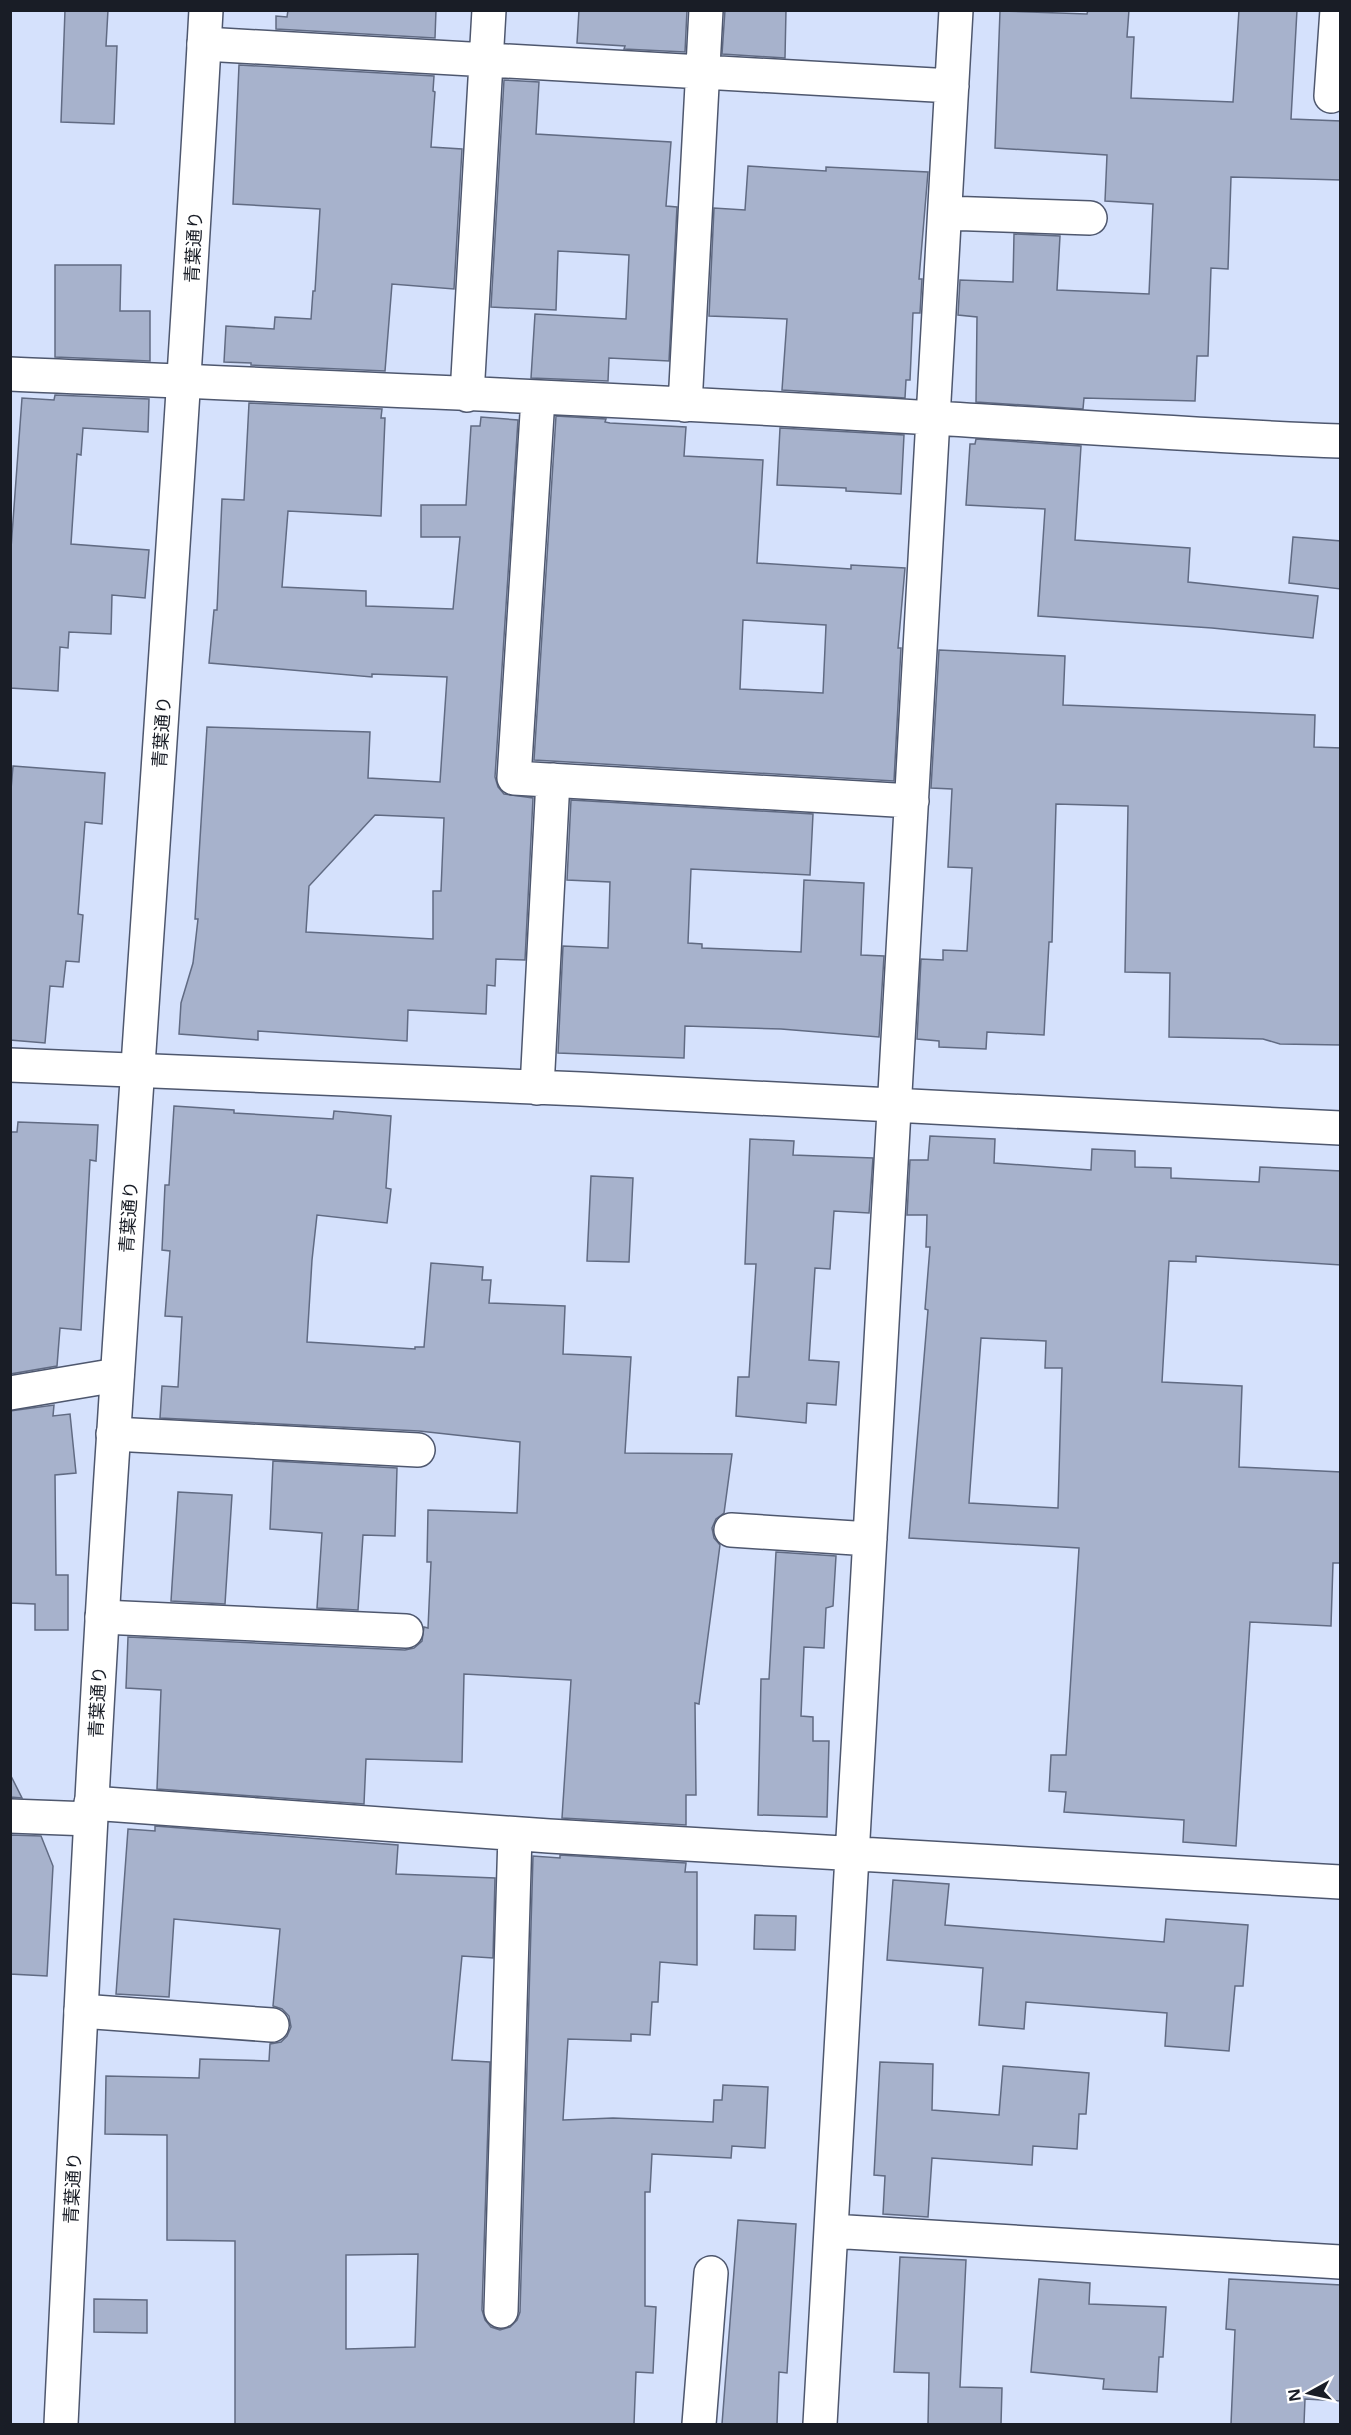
<svg xmlns="http://www.w3.org/2000/svg" width="1351" height="2435" font-family="'Noto Sans','Noto Sans JP',sans-serif">
<rect width="100%" height="100%" fill="#d5e1fc"/>
<path fill="#a7b2cc" stroke="#616b83" stroke-width="1.5" fill-rule="evenodd" d="M65,10H108L106,46H117L114,124L61,122Z
M288,10H436L435,38L276,29V16L287,17Z
M579,10H687L685,52L624,49L625,46L577,43Z
M725,10H786L785,58L722,54Z
M1088,10H1129L1127,37H1134L1131,98L1233,102L1239,10H1297L1291,119L1341,121V180L1231,177L1228,269L1211,268L1208,356H1197L1195,401L1084,398L1083,409L976,402L977,317L958,315L960,280L1013,282L1014,234L1060,236L1057,290L1149,294L1153,204L1105,201L1107,155L995,148L1000,11L1087,14Z
M239,65L434,76L433,91L435,92L431,147L462,149L454,289L392,284L385,371L251,365V363L224,362L226,326L274,329L275,317L311,319L313,291H315L320,209L233,204Z
M504,80L539,82L536,134L671,142L666,206L677,207L669,361L609,358L608,381L531,378L535,314L626,319L629,255L558,251L556,310L491,307Z
M748,166L826,171V167L928,172L919,279H922L920,313H913L910,380H906L905,398L782,390L787,319L709,316L714,208L745,210Z
M55,265H121L120,311H150V361L55,357Z
M55,395L149,399L148,432L83,428L81,455L77,454L71,544L149,550L145,598L112,595L111,634L69,632L68,648L60,647L58,691L10,688V562L22,398L54,400Z
M249,403L382,409L381,418H385L381,516L288,511L282,587L366,591V606L453,609L460,537H421V505H466L471,426H480L481,417L518,420L495,777L498,787L504,794L533,798L525,960L496,959L495,986L487,985L486,1014L408,1010L407,1041L258,1031V1040L179,1034L181,1003L193,963L198,919H195L207,727L370,732L368,778L440,782L447,677L372,674V677L209,663L214,610H217L222,499L244,500ZM375,815L444,818L441,891H433V939L306,932L309,886Z
M556,416L606,419L605,422L610,423L686,427L684,456L763,460L757,563L851,569V565L905,568L898,648H901L894,781L534,760ZM743,620L826,625L823,693L740,689Z
M780,428L904,435L901,494L846,491V488L777,485Z
M976,439L1081,446L1075,540L1190,548L1188,582L1318,596L1313,638L1212,628L1038,616L1045,509L966,505L970,444H975Z
M1293,537L1341,541V589L1289,583Z
M939,650L1065,656L1063,705L1315,715L1314,747L1341,748V1045L1280,1044L1263,1039L1169,1037L1170,973L1125,972L1128,806L1056,804L1052,942H1049L1044,1035L987,1032L986,1049L939,1047V1041L917,1039L921,959L943,960V950L967,951L972,868L948,867L952,789L931,788Z
M13,766L105,773L102,824L85,822L78,914L83,915L79,962L66,961L63,987L50,986L45,1043L10,1040V801Z
M571,800L813,814L810,875L691,869L688,943L702,944V948L801,952L804,880L864,883L861,955L884,956L879,1037L781,1029L685,1026L684,1058L558,1053L563,946L608,948L610,882L567,880Z
M174,1106L234,1110V1113L333,1119L334,1111L391,1116L386,1188L391,1189L387,1223L317,1215L312,1260L307,1342L415,1349V1347H424L431,1263L483,1267L482,1280H491L489,1303L565,1306L563,1354L631,1357L625,1453L732,1454L724,1513L716,1519L712,1528L714,1538L720,1545L699,1704L695,1703L696,1795H686V1825L562,1818L571,1680L464,1674L462,1762L366,1759L364,1804L157,1789L161,1690L126,1688L128,1637L405,1650L414,1648L422,1641L424,1627L428,1628L431,1562H427L428,1510L517,1513L520,1442L419,1431L160,1418L162,1386L178,1387L182,1317L165,1316L170,1251L162,1250L165,1185H169Z
M18,1122L98,1125L96,1161L90,1160L81,1330L60,1328L57,1366L10,1374V1132H17Z
M930,1136L995,1139L994,1163L1091,1170L1092,1149L1135,1151V1167L1171,1168V1178L1259,1182L1260,1167L1341,1171V1265L1196,1256V1262L1169,1261L1162,1382L1242,1386L1239,1467L1341,1472V1563H1333L1331,1626L1250,1622L1236,1846L1183,1842L1184,1820L1064,1812L1066,1792L1049,1791L1051,1755H1066L1079,1548L909,1538L928,1310L925,1309L930,1247H926L927,1215H907L910,1160H928ZM981,1338L1046,1341L1045,1368H1062L1058,1508L969,1503Z
M750,1139L794,1141L793,1155L873,1158L869,1213L834,1211L830,1269L815,1268L809,1360L839,1362L836,1405L807,1403L806,1423L736,1416L738,1377H749L756,1264H745Z
M591,1176L633,1178L629,1262L587,1261Z
M54,1405L53,1416L70,1414L76,1473L55,1475L56,1575H68V1630H35V1604L10,1603V1411Z
M273,1461L397,1468L395,1536L363,1535L358,1610L317,1608L322,1533L270,1529Z
M178,1492L232,1495L225,1604L171,1601Z
M776,1552L836,1556L833,1606L826,1608L824,1648L804,1647L801,1716L813,1717V1741H829L827,1817L758,1815L761,1679H769Z
M10,1774L22,1798L10,1797Z
M155,1826L398,1845L396,1874L495,1878L493,1958L462,1956L452,2060L490,2062L482,2310L485,2320L491,2327L500,2330L510,2327L517,2320L520,2312L533,1856L560,1858V1855L686,1863L685,1872H697V1965L660,1962L658,2002H652L650,2035L631,2034V2041L568,2039L563,2120L613,2118L713,2122L714,2100H722L723,2085L768,2087L765,2148L732,2146L731,2158L652,2154L650,2192H645V2306L656,2307L653,2373L636,2372L634,2424H235V2241L167,2240V2135L105,2134L106,2076L199,2078L200,2059L269,2061L270,2044L281,2042L287,2036L291,2027L289,2016L282,2009L273,2006L280,1929L174,1919L169,1997L116,1994L128,1829L155,1831ZM418,2254L415,2347L346,2349V2255Z
M10,1835L41,1836L53,1866L47,1976L10,1974Z
M893,1880L949,1884L945,1925L1164,1942L1166,1919L1248,1925L1243,1986H1235L1229,2051L1165,2046L1167,2013L1026,2002L1024,2029L979,2025L983,1968L887,1960Z
M755,1915L796,1916L795,1950L754,1949Z
M880,2062L933,2064L932,2110L999,2115L1003,2066L1089,2073L1086,2114H1079L1077,2149L1033,2146L1032,2165L932,2158L928,2217L883,2214L885,2176L874,2175Z
M738,2220L796,2224L787,2373L779,2372L777,2424H722Z
M900,2257L966,2260L960,2387L1002,2388L1001,2424H928L929,2373L894,2372Z
M1039,2279L1090,2283L1089,2304L1166,2307L1163,2357H1159L1157,2392L1103,2389L1104,2379L1031,2372Z
M1229,2279L1341,2285V2401L1305,2399L1304,2424H1231L1235,2330L1226,2329Z
M94,2299L147,2300V2333L94,2332Z"/>
<g fill="none" stroke-linecap="round" stroke-linejoin="round">
<defs>
<path id="minor" d="M204,44L952,86
M1331,96L1337,10
M945,213L1090,218
M10,374C318,387 626,399 933,418C1069,426 1204,436 1340,441
M467,395L489,10
M538,398L514,778L912,801
M685,405L706,10
M10,1065L581,1089L1340,1128
M537,1088L553,780
M10,1393L117,1375
M113,1434L418,1450
M731,1530L870,1539
M102,1617L406,1631
M91,1803L549,1836L1340,1882
M10,1816L90,1819
M81,2011L272,2025
M831,2231L1340,2262
M501,2311L515,1834
M699,2424L711,2273
M820,2424L956,10"/>
<path id="major" d="M61,2424C77,2093 92,1761 114,1429C144,956 180,484 206,10"/>
</defs>
<use href="#minor" stroke="#4e576e" stroke-width="36"/>
<use href="#major" stroke="#4e576e" stroke-width="36"/>
<use href="#minor" stroke="#fff" stroke-width="33"/>
<use href="#major" stroke="#fff" stroke-width="33"/>
</g>
<g text-anchor="middle" dominant-baseline="central" stroke-width="4.5" stroke-linejoin="round" paint-order="stroke">
<g font-size="18" fill="#191d26" stroke="#fff">
<text transform="translate(193 247) rotate(-87)">青葉通り</text>
<text transform="translate(161 732) rotate(-86)">青葉通り</text>
<text transform="translate(128 1217) rotate(-86)">青葉通り</text>
<text transform="translate(97 1702) rotate(-87)">青葉通り</text>
<text transform="translate(72 2188) rotate(-87)">青葉通り</text>
</g>
</g>
<rect width="1351" height="2435" fill="none" stroke="#191d26" stroke-width="24"/>
<g transform="translate(1309 2393) rotate(262)" stroke="#ffffff" stroke-width="4.5" paint-order="stroke">
<path d="M0-4.5L10 22L0 15L-10 22Z" fill="#191d26"/>
<text y="-9" font-size="16" font-weight="bold" text-anchor="middle" fill="#191d26">N</text>
</g>
</svg>
